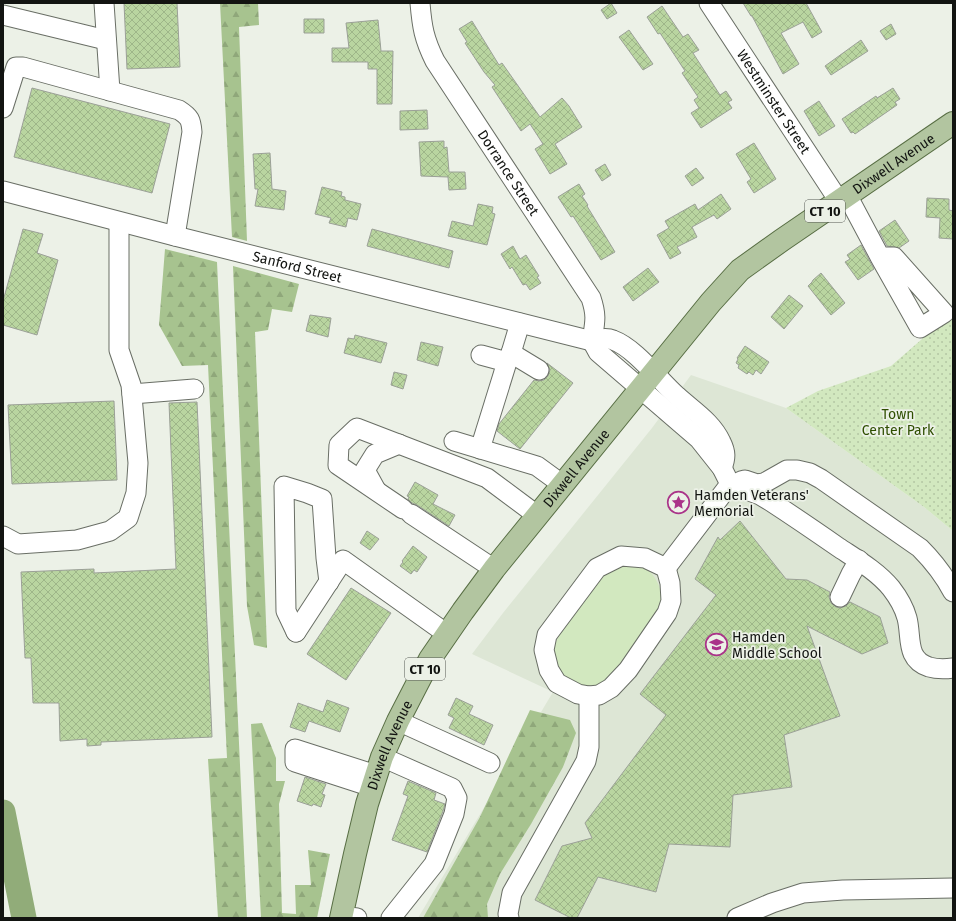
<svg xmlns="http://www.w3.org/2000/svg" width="956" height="921" font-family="'Fira Sans',sans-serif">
<defs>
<pattern id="forest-firs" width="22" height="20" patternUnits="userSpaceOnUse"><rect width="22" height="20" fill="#a7c38f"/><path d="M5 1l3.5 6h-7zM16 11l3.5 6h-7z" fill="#8fa77a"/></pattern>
<pattern id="park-dots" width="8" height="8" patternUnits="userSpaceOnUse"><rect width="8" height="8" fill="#d2e8bf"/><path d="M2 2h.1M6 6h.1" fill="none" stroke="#b3c6a3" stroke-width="1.8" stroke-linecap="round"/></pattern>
<pattern id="building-cross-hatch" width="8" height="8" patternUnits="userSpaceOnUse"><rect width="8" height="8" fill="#b9d5a0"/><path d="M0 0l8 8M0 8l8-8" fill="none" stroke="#9eb689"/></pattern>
</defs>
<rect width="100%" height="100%" fill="#ecf1e7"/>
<path fill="#dde6d5" d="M691,375L786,408L924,507L953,531V918H418L553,692L472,654L503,613L652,428Z"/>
<path fill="#d2e8bf" d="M623,565C628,565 635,565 640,567C656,571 661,588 663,603L613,675C608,681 603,685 595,687C583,689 565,682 559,672C556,667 554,656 554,650C554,645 557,640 559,635L603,576L607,572Z"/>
<path fill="url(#forest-firs)" d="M220,3H258L259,25L239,27L247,241L232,237Z
M165,249L217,262L247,918H218L208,759L227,758L208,365L182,366L159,325Z
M233,266L299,284L292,312L272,309L268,330L255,332L267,648L254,645L247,606Z
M530,710L570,720L576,733L563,767L531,824L500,874L487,904L488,918H423L480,817Z
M262,723L276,758V781H285L279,804L282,913L296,914L295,885H311L308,850L330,854L317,918H261L251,724Z"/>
<path fill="url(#park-dots)" d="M953,312V531L924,507L786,408L818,391L891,366Z"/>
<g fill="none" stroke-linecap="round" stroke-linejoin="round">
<path stroke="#91ac79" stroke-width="25" d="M3,812L24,918"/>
</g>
<path fill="url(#building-cross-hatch)" stroke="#9ba097" d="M124,3H177L180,67L127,69Z
M611,3L617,13L607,19L601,10Z
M743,3H806L822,32L812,38L803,22L781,33L799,64L783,74L752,16H751Z
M662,6L683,37L688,34L699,50L693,53L720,95L726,91L732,100L728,102L732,108L701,128L691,113L699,108L694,100L698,97L682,73L685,71L660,33L658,34L647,17Z
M304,19H324V33H304Z
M378,20L381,51H393L392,104H377V69H368V62H332V48H349L346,23Z
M472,21L499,65L502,63L540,117L562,98L569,106L582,127L555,144L567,164L550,174L535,149L543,144L530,124L521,131L492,87L495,85L484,72L465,43L467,42L459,29Z
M891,24L896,34L886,40L880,31Z
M629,30L653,64L643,70L619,37Z
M861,40L868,51L831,75L825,66Z
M32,88L170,124L152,193L14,157Z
M893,88L900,99L895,102L897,105L855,134L853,132L851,133L842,119L876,96L877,98Z
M819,101L835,126L819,136L804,111Z
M427,110L428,129L400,130V111Z
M444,141V148L447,147L449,172H465L466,189L449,190L448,177L421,176L419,142Z
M754,143L776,179L754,193L747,182L751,179L736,154Z
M270,153L272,189L286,191L284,210L255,206L258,189H255L253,154Z
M605,164L611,175L602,181L595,170Z
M696,168L704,178L692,186L685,176Z
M579,184L585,194L582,196L588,205L587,206L615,252L601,260L573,216L571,217L558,197Z
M322,187L342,192L341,196L345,197V200L361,204L357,220L348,218L346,227L329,223L331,218L315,214Z
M721,194L731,209L717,219L714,215L692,227L697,237L677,247L681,253L670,259L657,235L669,228L665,221L695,204L698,210Z
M927,198L949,199V210L953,211V239L939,238L940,218L926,217Z
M478,204L493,207L492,213L495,214L487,245L448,236L452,221L473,226Z
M895,220L909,241L899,248L887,246L879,231Z
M23,229L43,234L37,253L58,260L37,335L3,325V301Z
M372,229L453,251L449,268L367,246Z
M861,245L874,269L858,280L845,262L850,259L847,255Z
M513,246L520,259L526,255L539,276L537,277L541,283L530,290L526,284L523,285L512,267L510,269L501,254Z
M648,268L659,282L633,301L623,287Z
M821,273L845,303L831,315L808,286L812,282L813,280Z
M789,295L803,306L784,329L771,317Z
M310,315L331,318L328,337L306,331Z
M355,335L387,343L381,363L344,353L348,338L354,339Z
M421,342L443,347L438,366L417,360Z
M745,346L769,362L761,374L756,370L753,375L749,372L747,374L738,368L739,365L736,363L738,359L737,358Z
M547,363L573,383L520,449L497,431L499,424L534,380L539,381L544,380L548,376L550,370Z
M394,372L407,375L403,389L391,385Z
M114,401L117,480L12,484L8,405Z
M197,402L212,737L101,742V745L87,746V739L60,741L59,703H33L31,658H25L21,572L94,569V573L176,569L169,403Z
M415,482L438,495L433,504L455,515L449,526L417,505L412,503L408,499L409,497L407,496Z
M740,521L786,579L807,580L830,592L829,597L831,603L836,607L840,608L846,606L850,602L880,617L888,643L862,654L807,626L840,716L784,735L792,787L733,795L730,847L669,844L656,892L598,877L577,918H571L535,900L562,846L592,838L585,823L666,715L640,694L716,595L695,579L718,537L720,540Z
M367,531L379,539L370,550L360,543Z
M413,546L427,557L417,572L414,570L411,574L400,566L403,562L402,561Z
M351,588L391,613L346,680L307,654Z
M456,698L473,706L469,714L493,725L484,745L449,728L454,718L448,715Z
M327,700L349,708L340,732L309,721L305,732L290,727L298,703L323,712Z
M305,777L326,784L322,794L325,795L321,807L313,804L312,806L297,801Z
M408,781L436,793L434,800L445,804L443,811L427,852L392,840L408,796L403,794Z"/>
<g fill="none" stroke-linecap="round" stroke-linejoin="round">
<defs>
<g id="minor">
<path d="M104,3L110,91"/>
<path id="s1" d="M420,3C422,27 424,39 435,61L591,298C597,316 595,322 592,341"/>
<path id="s2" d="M709,3L839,201"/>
<path d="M3,15L106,40"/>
<path d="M3,108L16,67H23L179,110C190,117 191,120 192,132L175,236"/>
<path id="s3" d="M3,191L175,236L592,341C599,339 606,337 613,340C635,348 659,380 677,396C692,410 712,422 721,442C726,452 726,458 722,468"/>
<path d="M847,195L880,257L920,328L944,313L894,257H880"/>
<path d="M592,341L598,352L699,439L722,468L730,484L666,568"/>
<path d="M511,353L539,370"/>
<path d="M481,355L507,362L511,353L520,323"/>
<path d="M132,394L194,389"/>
<path d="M454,441L537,466L563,485"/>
<path d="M480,449L507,362"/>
<path d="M741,481L745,480L757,484L764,483L787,470H797L810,473L821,479L920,548C934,562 944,575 953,592"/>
<path d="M730,484L760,495L770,501C793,516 815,531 838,547C856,559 877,571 891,588C898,597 904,607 907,618C912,637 905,659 929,667C936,669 946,669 953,668"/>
<path d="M376,490L365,470L375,454L399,444"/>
<path d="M403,509L338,465L339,445L357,428L487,478L538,516"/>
<path d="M411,514L494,569"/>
<path d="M3,536L18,544L77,540L110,531L128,518L136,493L138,463L131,385L119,350V222"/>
<path d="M621,556L645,558L666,568L670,583L671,601L667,613L628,670L611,688L599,695L589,696L578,694L557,683L549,670L544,650L547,635L597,568Z"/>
<path d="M840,597L851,574L859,560"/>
<path d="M296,632L286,611L284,486L307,493L322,499L326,558L329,582"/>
<path d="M296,632L343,560L447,634"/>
<path d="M398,721L490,763"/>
<path d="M382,757L452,788L457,798L454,814L434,864L391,918"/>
<path d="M372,787L295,762V749L376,775"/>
<path d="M342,916L357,918"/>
<path d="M509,918L508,914L512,893L586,761L589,747V696"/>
<path d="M737,918L772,903L803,893L843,890L953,888"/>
</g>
<g id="major">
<path id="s4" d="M341,918L355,854L367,804L382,757L398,721L430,659L463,611L494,569L711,302L740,270L782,240L953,123"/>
</g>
</defs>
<use href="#minor" stroke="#696e65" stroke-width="21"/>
<use href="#major" stroke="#586e44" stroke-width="24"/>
<use href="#minor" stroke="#fff" stroke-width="19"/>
<use href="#major" stroke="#b2c5a0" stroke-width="22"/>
</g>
<defs>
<symbol id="sight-ring" viewBox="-11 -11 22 22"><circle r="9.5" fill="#ecf1e7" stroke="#aa3389" stroke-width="1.5"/><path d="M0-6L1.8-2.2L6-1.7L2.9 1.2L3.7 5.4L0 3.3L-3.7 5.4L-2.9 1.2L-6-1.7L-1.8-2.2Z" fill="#aa3389"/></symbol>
<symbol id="school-ring" viewBox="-11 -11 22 22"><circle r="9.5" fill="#ecf1e7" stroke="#aa3389" stroke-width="1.5"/><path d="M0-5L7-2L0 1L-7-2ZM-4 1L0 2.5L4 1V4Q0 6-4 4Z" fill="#aa3389"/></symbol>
</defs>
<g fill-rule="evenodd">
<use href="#sight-ring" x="666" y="490" width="25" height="25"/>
<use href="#school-ring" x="704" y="632" width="25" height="25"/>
</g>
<g text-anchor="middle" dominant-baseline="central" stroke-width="3.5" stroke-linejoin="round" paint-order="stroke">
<g fill="#ecf1e7" stroke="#535651" stroke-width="1">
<rect x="805" y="200" width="40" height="22" rx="3"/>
<rect x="405" y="658" width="40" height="22" rx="3"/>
</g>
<g font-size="13" font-weight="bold" fill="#121411">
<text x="825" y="211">CT 10</text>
<text x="425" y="669">CT 10</text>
</g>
<g font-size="14" fill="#121411" stroke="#ecf1e7">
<text stroke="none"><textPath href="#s2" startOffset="118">Westminster Street</textPath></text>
<text stroke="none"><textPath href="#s4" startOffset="960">Dixwell Avenue</textPath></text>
<text stroke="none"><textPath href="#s1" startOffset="194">Dorrance Street</textPath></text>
<text stroke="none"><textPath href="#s3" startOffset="304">Sanford Street</textPath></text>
<text stroke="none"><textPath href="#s4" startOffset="516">Dixwell Avenue</textPath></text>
<text stroke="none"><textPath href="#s4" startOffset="180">Dixwell Avenue</textPath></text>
</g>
<g font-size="14" fill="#2f4f00" stroke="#ecf1e7">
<text x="898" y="414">Town<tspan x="898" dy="16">Center Park</tspan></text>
</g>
<g font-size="14" fill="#121411" stroke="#ecf1e7" text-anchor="start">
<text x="694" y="495">Hamden Veterans'<tspan x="694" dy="16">Memorial</tspan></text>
<text x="732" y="637">Hamden<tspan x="732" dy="16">Middle School</tspan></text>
</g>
</g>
<rect width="956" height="921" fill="none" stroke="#121411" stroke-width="8"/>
</svg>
